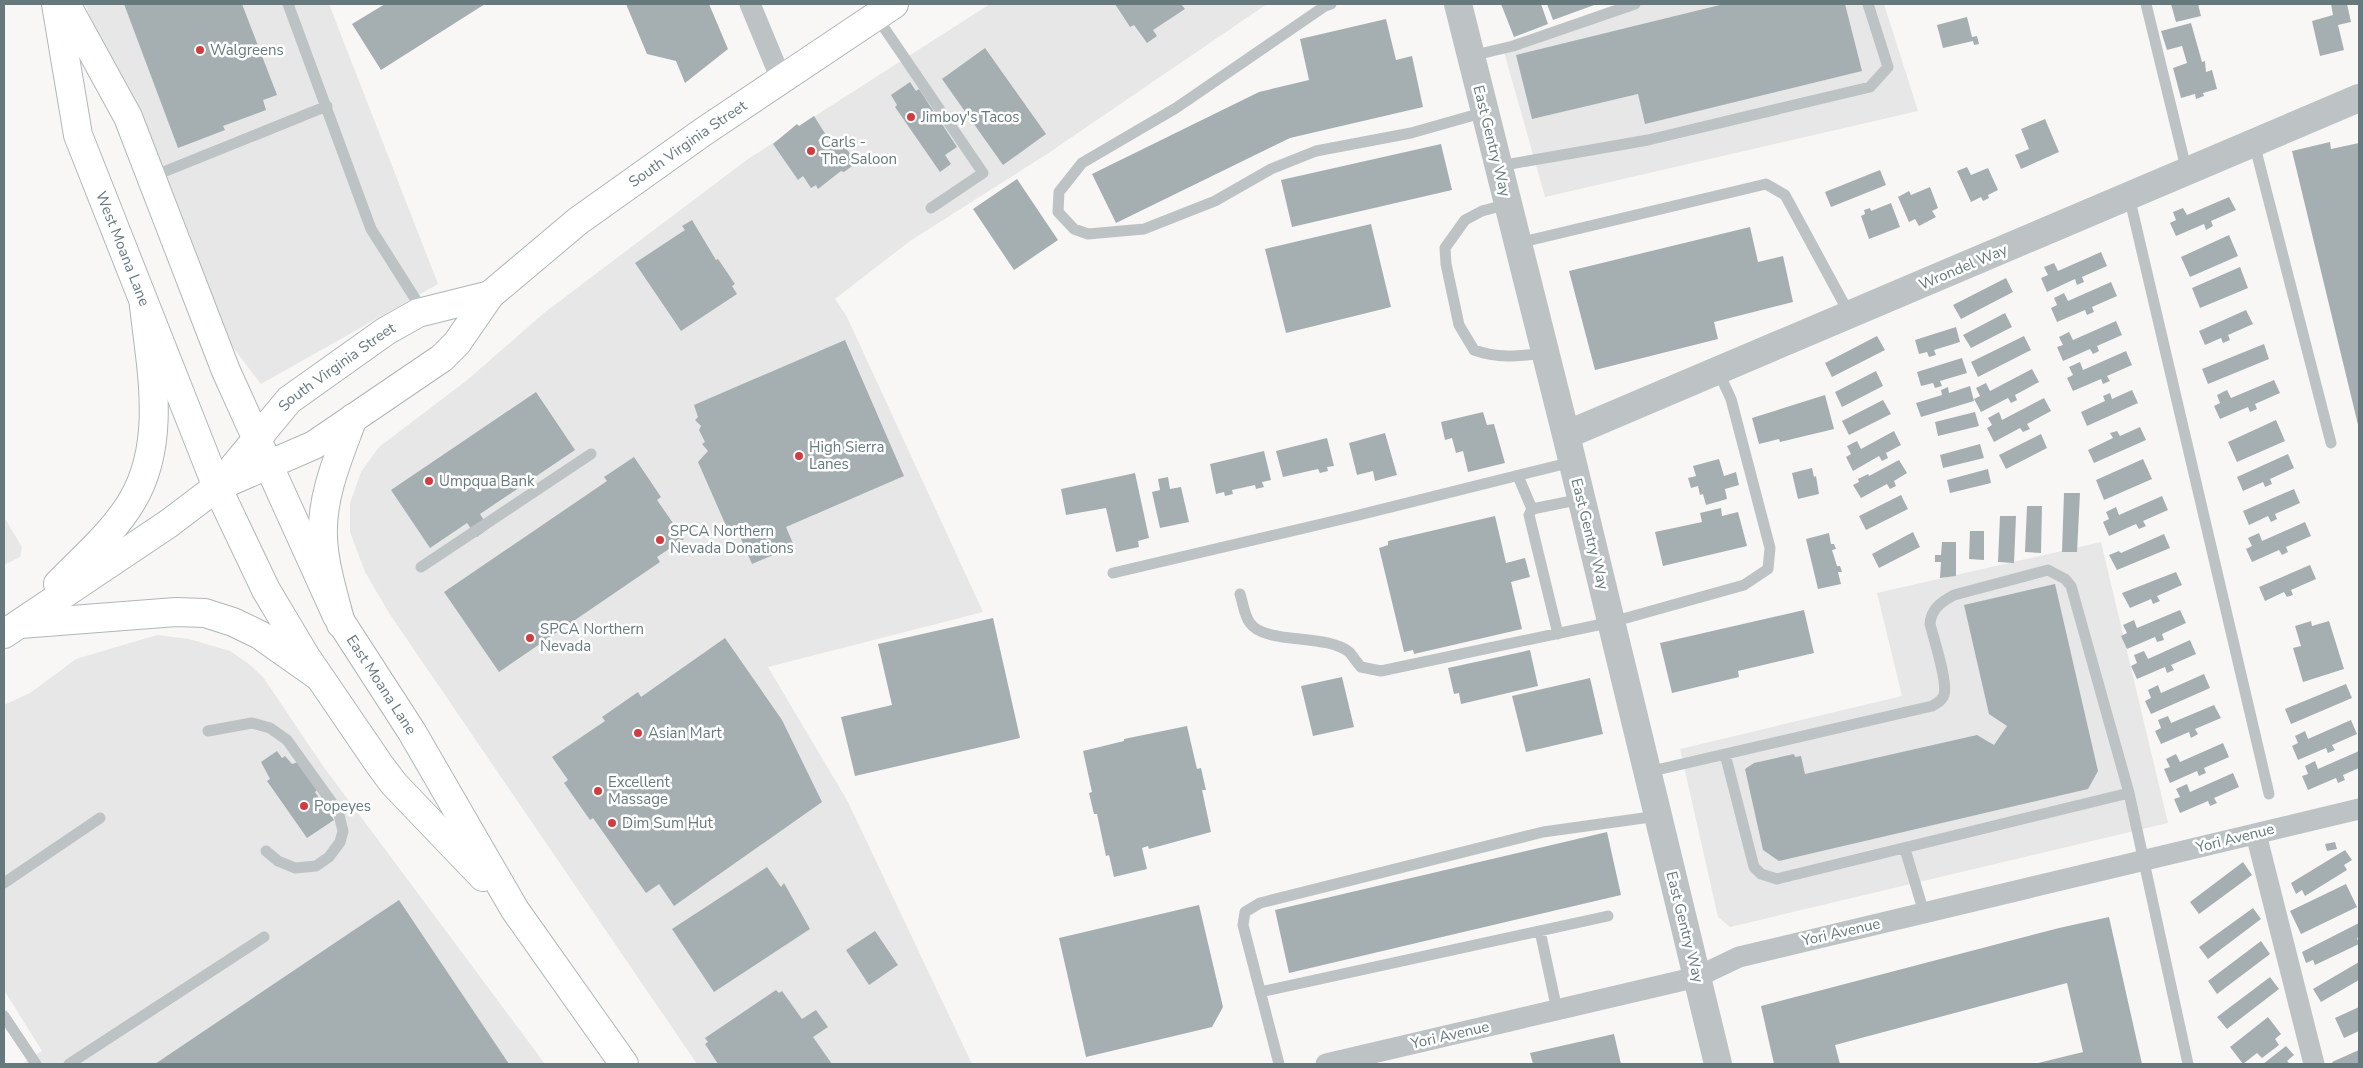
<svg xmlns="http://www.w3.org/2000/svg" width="2363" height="1068" font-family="'Nunito Sans',sans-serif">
<rect width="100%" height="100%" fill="#f8f7f6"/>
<path fill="#e6e7e6" d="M85,4H329L438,284L261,384L216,325Z
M990,4H1267L1047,154L910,241L835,299L847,317L983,612L768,667L848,802L972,1064H697L389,613L365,572L350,532V503L361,472L379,447L466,381L544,313L748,159Z
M1616,4H1884L1918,111L1545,197L1502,45Z
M4,517L22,547L20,557L4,565Z
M2101,542L2168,823L1730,927L1718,917L1680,749L1902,696L1877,593Z
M157,635L189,639L230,651L249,664L263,677L323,766L545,1064H22L42,1051L4,990V705L30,693L76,659Z"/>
<path fill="#a5afb2" d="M124,4H242L277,95L263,100L266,110L223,126L225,130L178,148Z
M385,4H485L381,70L352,24Z
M626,4H709L728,49L685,83L676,61L647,54Z
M1115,4H1181L1185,9L1153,30L1157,36L1147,43L1134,25L1130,27Z
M1501,4H1541L1548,24L1514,37Z
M1547,4H1597L1553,20Z
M1724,4H1845L1862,71L1645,124L1638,94L1532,119L1516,55Z
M2171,4H2198L2201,16L2176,22Z
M2331,4H2347L2351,22L2338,25L2344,50L2320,56L2312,21L2333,15Z
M1967,17L1972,37L1977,36L1979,44L1974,45L1973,41L1943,48L1937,25Z
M1386,19L1396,60L1412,56L1423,107L1290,138L1116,223L1092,174L1259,92L1309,80L1300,39Z
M2191,23L2202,62L2205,61L2206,72L2212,70L2217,89L2203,93L2204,96L2196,99L2195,94L2181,98L2173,68L2187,63L2182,46L2167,50L2161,31Z
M985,48L1046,134L1003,165L942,79Z
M910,82L916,91L919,89L957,147L945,155L951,164L940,172L895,107L897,105L891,95Z
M814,116L826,135L818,140L824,149L840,139L855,161L850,164L852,166L844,172L841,171L818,189L816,185L811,188L803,176L798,180L773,144L797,124L799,126Z
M2045,119L2059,152L2021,169L2015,155L2029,149L2021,129Z
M2330,142L2331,149L2359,143V429L2292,151Z
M1441,144L1452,190L1292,227L1281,180Z
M1967,167L1971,175L1988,168L1998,190L1988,195L1989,198L1983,201L1981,197L1971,202L1957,171Z
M1880,170L1886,185L1831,207L1825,192Z
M1017,179L1058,240L1014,270L973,209Z
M1930,187L1938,208L1932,211L1936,217L1919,226L1915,219L1909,222L1898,197L1909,191L1911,195Z
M2229,197L2236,210L2211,221L2213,226L2206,230L2204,224L2176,236L2170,223L2176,220L2173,212L2183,208L2187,215Z
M1891,203L1900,227L1869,239L1861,216L1865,214L1864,210L1870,208L1871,211Z
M692,220L716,260L718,259L735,284L732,286L737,294L681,331L635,263L685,230L682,226Z
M1371,224L1391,307L1286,333L1265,249Z
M1750,227L1758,262L1783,256L1793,302L1714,322L1718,339L1595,370L1569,271Z
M2229,235L2238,256L2190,277L2181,257Z
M2101,252L2107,266L2082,277L2084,282L2077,285L2075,279L2047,292L2041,278L2048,275L2044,267L2054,263L2058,271Z
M2240,267L2248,288L2200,308L2192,288Z
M2006,278L2013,292L1961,319L1953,305Z
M2111,282L2117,296L2092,307L2094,312L2087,315L2085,310L2057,322L2051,308L2057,305L2054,298L2064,293L2068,301Z
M2246,310L2253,324L2228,335L2230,340L2223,343L2221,338L2205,345L2199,331Z
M2005,313L2012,327L1971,348L1963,335Z
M2116,321L2122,335L2097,346L2099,351L2093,354L2090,349L2063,361L2057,347L2063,345L2059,337L2069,332L2073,340Z
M1956,327L1960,342L1934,350L1936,355L1929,357L1927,352L1919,354L1915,340Z
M1877,336L1885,350L1832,377L1825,363Z
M2024,336L2031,350L1978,377L1971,362Z
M845,340L904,476L786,527L794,546L752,564L735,525L727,528L698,462L708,451L702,444L705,442L699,430L701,426L695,420L698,417L694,405Z
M2264,344L2269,359L2208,384L2202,369Z
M2126,351L2132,365L2107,376L2110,381L2103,384L2101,379L2073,391L2067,378L2073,375L2069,367L2080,362L2083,370Z
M1962,358L1967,373L1940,381L1942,386L1935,388L1933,383L1921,386L1917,372Z
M2032,369L2039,382L2015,395L2017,400L2011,403L2008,398L1981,412L1974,399L1980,396L1976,388L1986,383L1990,391Z
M1876,371L1883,386L1842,407L1835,392Z
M2274,380L2280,393L2255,404L2257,409L2250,412L2248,407L2220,419L2214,406L2220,403L2217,395L2227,390L2231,398Z
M1970,386L1974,401L1921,417L1916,403L1942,395L1941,390L1948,387L1949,393Z
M2132,390L2138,403L2087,426L2081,412L2105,401L2103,396L2110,393L2112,399Z
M536,392L575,450L480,514L489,528L477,537L467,523L430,548L391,490Z
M1825,395L1834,429L1780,442L1779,439L1759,444L1752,418Z
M2044,398L2051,411L2027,424L2030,429L2023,432L2020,428L1994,442L1987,428L1992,425L1988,418L1999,412L2002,420Z
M1883,400L1891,414L1849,435L1842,421Z
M1483,412L1487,425L1494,424L1505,463L1468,472L1463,451L1456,453L1452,438L1445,440L1441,422Z
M1975,412L1979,426L1938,436L1935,422Z
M2276,420L2285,441L2237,462L2228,442Z
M2140,427L2146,440L2094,463L2088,450L2113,438L2110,433L2117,431L2120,436Z
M1894,431L1901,445L1886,453L1888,458L1882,461L1879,456L1853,471L1846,457L1851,454L1847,446L1857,441L1861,449Z
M1385,433L1397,475L1375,481L1373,471L1357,475L1349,443Z
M2041,434L2047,448L2006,469L1999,455Z
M1327,438L1334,466L1327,467L1328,471L1320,473L1318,469L1283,477L1276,451Z
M1980,444L1984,458L1943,468L1940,455Z
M1264,451L1271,480L1262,482L1264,487L1256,489L1255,485L1232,490L1233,494L1225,496L1224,492L1216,494L1210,464Z
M2288,454L2294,468L2270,479L2272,484L2265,487L2263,482L2243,491L2237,477Z
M634,457L661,497L657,500L684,539L657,557L660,562L499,672L444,592L607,481L604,477Z
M1719,459L1724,476L1736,472L1739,485L1725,489L1727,499L1706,505L1703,494L1700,495L1698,486L1691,488L1688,478L1696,476L1693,466Z
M2143,459L2152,479L2104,500L2096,480Z
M1899,460L1907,473L1894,481L1896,486L1890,489L1887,484L1861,498L1853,485L1859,482L1858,479L1868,474L1869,476Z
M1812,468L1814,477L1816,476L1819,494L1798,499L1792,473Z
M1988,469L1991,483L1950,493L1947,480Z
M1135,473L1149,538L1138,541L1139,547L1116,552L1106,508L1066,515L1061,489Z
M1168,477L1170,489L1181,487L1189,522L1160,528L1152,492L1160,490L1158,479Z
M2294,489L2300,503L2275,514L2277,519L2271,522L2268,516L2249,525L2243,511Z
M2064,493H2080L2077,552H2062Z
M1901,495L1908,509L1866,530L1859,516Z
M2162,496L2168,510L2143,521L2146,526L2139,529L2136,524L2109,536L2103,522L2109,519L2106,512L2116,507L2119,515Z
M2027,506H2042L2041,553L2025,552Z
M1721,508L1722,516L1738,512L1747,546L1663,566L1655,532L1702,522L1700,513Z
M1495,516L1506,563L1525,558L1530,577L1511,582L1522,629L1414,654L1413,650L1404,652L1379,548L1388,545V541Z
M2000,516H2016L2014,563L1998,562Z
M2305,522L2311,536L2286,547L2288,552L2282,555L2279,550L2252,562L2246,549L2252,546L2248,538L2259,533L2262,541Z
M1970,531H1984V560L1969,559Z
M1913,532L1920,547L1879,568L1872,554Z
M1829,533L1831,544H1834L1836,549L1832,550L1837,566H1840L1842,572H1838L1841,584L1818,589L1806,539Z
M2164,534L2170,548L2117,570L2109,555L2119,551L2121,553Z
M1942,542H1956V576L1940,578L1941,562H1935V555H1941Z
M2310,565L2316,579L2291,590L2293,595L2287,597L2284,592L2265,601L2259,587Z
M2176,572L2182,585L2157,596L2160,601L2153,604L2151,599L2130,608L2122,593Z
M2055,584L2098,771L2088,789L1779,861L1763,850L1745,769L1754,763L1794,754L1795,757L1801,756L1805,774L1977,735L1994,745L2007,726L1989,714L1964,605Z
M1804,610L1814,653L1738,671L1739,677L1672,693L1660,643Z
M2180,610L2186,623L2162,634L2164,640L2157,642L2155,637L2127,649L2121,636L2127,633L2123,625L2134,620L2137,628Z
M993,618L1020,738L855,776L841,717L892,705L878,644Z
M2311,621L2312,626L2329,621L2344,669L2303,682L2293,648L2301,646L2295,626Z
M725,638L782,720L822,802L674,906L659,884L646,893L593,818L590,820L564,783L568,780L552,757L605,721L602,717L638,692L641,697Z
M2190,640L2196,654L2171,665L2174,670L2167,673L2165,667L2137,679L2131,666L2137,663L2134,655L2144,651L2148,659Z
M1530,650L1538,686L1461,704L1459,693L1454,694L1448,668Z
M2204,674L2210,688L2151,714L2145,701L2151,698L2148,690L2158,685L2161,693Z
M1342,677L1354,727L1313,736L1301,686Z
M1590,678L1603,734L1526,752L1512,696Z
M2346,684L2352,698L2291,724L2285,709Z
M2214,705L2221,718L2195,729L2198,734L2191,738L2189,732L2161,744L2155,731L2161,728L2158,720L2168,716L2171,723Z
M2351,720L2357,734L2332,745L2335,750L2328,753L2326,748L2298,760L2292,746L2298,743L2295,736L2305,731L2308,739Z
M1187,726L1197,769L1201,768L1206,790H1202L1211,832L1149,849L1148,846L1142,848L1147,869L1114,877L1109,855L1106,856L1097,814H1094L1089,793L1092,792L1083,751L1124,741V739Z
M2223,743L2229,757L2204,768L2206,773L2199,776L2197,771L2170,783L2164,769L2170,767L2166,759L2176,754L2180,762Z
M277,751L282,758L285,756L292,764L298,762L317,790L315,792L334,820L307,838L267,781L270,779L261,762Z
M2359,751V768L2343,775L2345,780L2338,783L2336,778L2308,790L2302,776L2308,774L2305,766L2315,761L2318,769Z
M2233,773L2239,787L2214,798L2217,803L2210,806L2208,801L2180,813L2174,799L2180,797L2176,789L2187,784L2190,792Z
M1607,832L1621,895L1289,973L1275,910Z
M2335,842L2337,849L2327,851L2325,844Z
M2345,850L2352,860L2344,865L2347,870L2305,896L2302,890L2296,894L2291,883Z
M2243,862L2252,875L2199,914L2190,902Z
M767,867L781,887L784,883L810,929L714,992L672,929Z
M2346,884L2357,907L2301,934L2290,911Z
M399,900L509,1064H155L354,930Z
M1199,905L1223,1007L1212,1027L1086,1057L1059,938Z
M2253,908L2261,919L2208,959L2199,947Z
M2109,917L2142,1064H2034L2083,1052L2067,983L1835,1045L1840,1064H1774L1761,1006L2059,928Z
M2359,923V937L2357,938L2359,944L2315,965L2313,960L2306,963L2302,952Z
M875,931L898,965L869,985L846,950Z
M2261,941L2270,954L2217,994L2208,981Z
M2359,962V980L2321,1002L2313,989Z
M2270,977L2279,989L2227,1029L2217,1017Z
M776,990L779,993L782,991L802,1019L816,1010L828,1027L813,1037L832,1064H718L705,1044L708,1042L705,1038Z
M2359,1007V1031L2344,1038L2335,1018Z
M2268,1017L2281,1034L2275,1039L2279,1045L2262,1058L2257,1053L2243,1064L2230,1047Z
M1614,1034L1621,1064H1533L1530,1053Z
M2286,1046L2294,1055L2287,1061L2290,1064H2263Z
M2359,1050V1064H2333L2332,1062Z"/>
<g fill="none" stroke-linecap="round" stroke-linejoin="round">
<defs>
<g id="secondary">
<path id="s1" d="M56,4L78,135L217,487L266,590L306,657L379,764L394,784L483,877"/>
<path id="s2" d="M66,4L128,117L226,371L337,616L412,732L515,910L624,1064"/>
</g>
<g id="primary">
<path id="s3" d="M217,487L314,445L442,358L457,343L490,295L578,221L703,132L894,4"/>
<path d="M58,584C83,558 114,532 132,501C167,443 151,369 144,306"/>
<path d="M20,624L176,612L205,613L233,622L260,635L318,676"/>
<path d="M341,624C334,596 324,566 323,537C321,496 339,456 353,418"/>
<path id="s4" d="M4,634L168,524L217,487L289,400L386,331L418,313L490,295"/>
</g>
</defs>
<use href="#secondary" stroke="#b0b8ba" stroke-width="30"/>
<use href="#primary" stroke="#afb6b8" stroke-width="30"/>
<path stroke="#bdc3c5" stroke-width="11" d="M288,4L371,229L423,311
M1331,4L1325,6L1176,108L1082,163L1059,192L1058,212L1074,229L1088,234L1144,229L1215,201L1271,169L1316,151L1411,133L1485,112
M2146,4L2187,172
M876,16L983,173L931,208
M1471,56L1513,46L1635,4
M2254,143L2331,443
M1499,166L1648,140L1870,87L1888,67L1868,4
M151,177L327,106
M2129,196L2269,794
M1508,204L1482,211L1465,220L1445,248L1446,264L1459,325L1474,350C1499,359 1519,356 1545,353
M1518,243L1766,184L1785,195L1850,315
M1518,476L1532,509
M421,567L591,454
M1113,573L1351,517L1572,462
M1240,594C1243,603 1244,615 1250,623C1265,645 1326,633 1349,652C1353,656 1357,663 1361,667L1381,671L1612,622L1744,585L1768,569L1770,548L1731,399L1718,371
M1558,634L1529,515L1532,509L1582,499
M208,731L252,723L270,728L287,740L338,811L343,831L340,842L329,857L316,866L295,868L278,861L266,851
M1725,754L1754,867L1761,874L1777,879L2129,793
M1648,772L1932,706C1937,703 1942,701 1944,695C1948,682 1934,640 1930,624C1931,609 1941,602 1954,595L2048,570L2065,579L2071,586L2129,793L2188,1064
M1905,849L1924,913
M4,883L100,818
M1540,931L1557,1010
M1260,992L1608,916
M4,1016L36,1064
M69,1064L264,937
M1279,1064L1243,925L1245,912L1260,903L1543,832L1658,816"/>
<path stroke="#bdc3c5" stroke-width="21" d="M750,4L781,79
M2256,834L2314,1064
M1326,1064L1697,977L1739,957L2359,809"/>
<path stroke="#bdc3c5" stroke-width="28" d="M1458,4L1566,435L1718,1064
M1566,435L2359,98"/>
<use href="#secondary" stroke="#fff" stroke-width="28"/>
<use href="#primary" stroke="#fff" stroke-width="28"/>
</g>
<g fill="#d03d40" stroke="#fff" stroke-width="2">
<circle cx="200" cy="50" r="5"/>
<circle cx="911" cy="117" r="5"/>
<circle cx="811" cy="151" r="5"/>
<circle cx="799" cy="456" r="5"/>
<circle cx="429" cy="481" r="5"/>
<circle cx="660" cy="540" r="5"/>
<circle cx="530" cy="638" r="5"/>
<circle cx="638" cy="733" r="5"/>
<circle cx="598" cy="791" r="5"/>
<circle cx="304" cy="806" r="5"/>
<circle cx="612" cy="823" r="5"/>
</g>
<g text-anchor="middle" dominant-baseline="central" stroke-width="5" stroke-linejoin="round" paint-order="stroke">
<g font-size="15" fill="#66797d" stroke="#fff" text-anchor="start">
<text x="210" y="50">Walgreens</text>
<text x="921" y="117">Jimboy's Tacos</text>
<text x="821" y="142">Carls -<tspan x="821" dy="17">The Saloon</tspan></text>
<text x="809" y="447">High Sierra<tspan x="809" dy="17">Lanes</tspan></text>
<text x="439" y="481">Umpqua Bank</text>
<text x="670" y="531">SPCA Northern<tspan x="670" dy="17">Nevada Donations</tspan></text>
<text x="540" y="629">SPCA Northern<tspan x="540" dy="17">Nevada</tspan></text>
<text x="648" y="733">Asian Mart</text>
<text x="608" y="782">Excellent<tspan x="608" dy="17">Massage</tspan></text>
<text x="314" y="806">Popeyes</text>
<text x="622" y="823">Dim Sum Hut</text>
</g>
<g font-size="15" fill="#66797d" stroke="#fff">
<text transform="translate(1492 141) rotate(76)">East Gentry Way</text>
<text stroke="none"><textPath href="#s3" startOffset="589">South Virginia Street</textPath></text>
<text stroke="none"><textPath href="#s1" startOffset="255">West Moana Lane</textPath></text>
<text transform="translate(1963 267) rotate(-23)">Wrondel Way</text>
<text stroke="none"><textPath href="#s4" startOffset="430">South Virginia Street</textPath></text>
<text transform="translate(1590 534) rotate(76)">East Gentry Way</text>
<text stroke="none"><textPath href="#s2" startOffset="752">East Moana Lane</textPath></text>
<text transform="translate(2235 838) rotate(-14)">Yori Avenue</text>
<text transform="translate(1685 927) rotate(76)">East Gentry Way</text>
<text transform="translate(1841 932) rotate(-13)">Yori Avenue</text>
<text transform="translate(1450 1035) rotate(-13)">Yori Avenue</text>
</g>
</g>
<rect width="2363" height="1068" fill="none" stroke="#66797d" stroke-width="10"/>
</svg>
